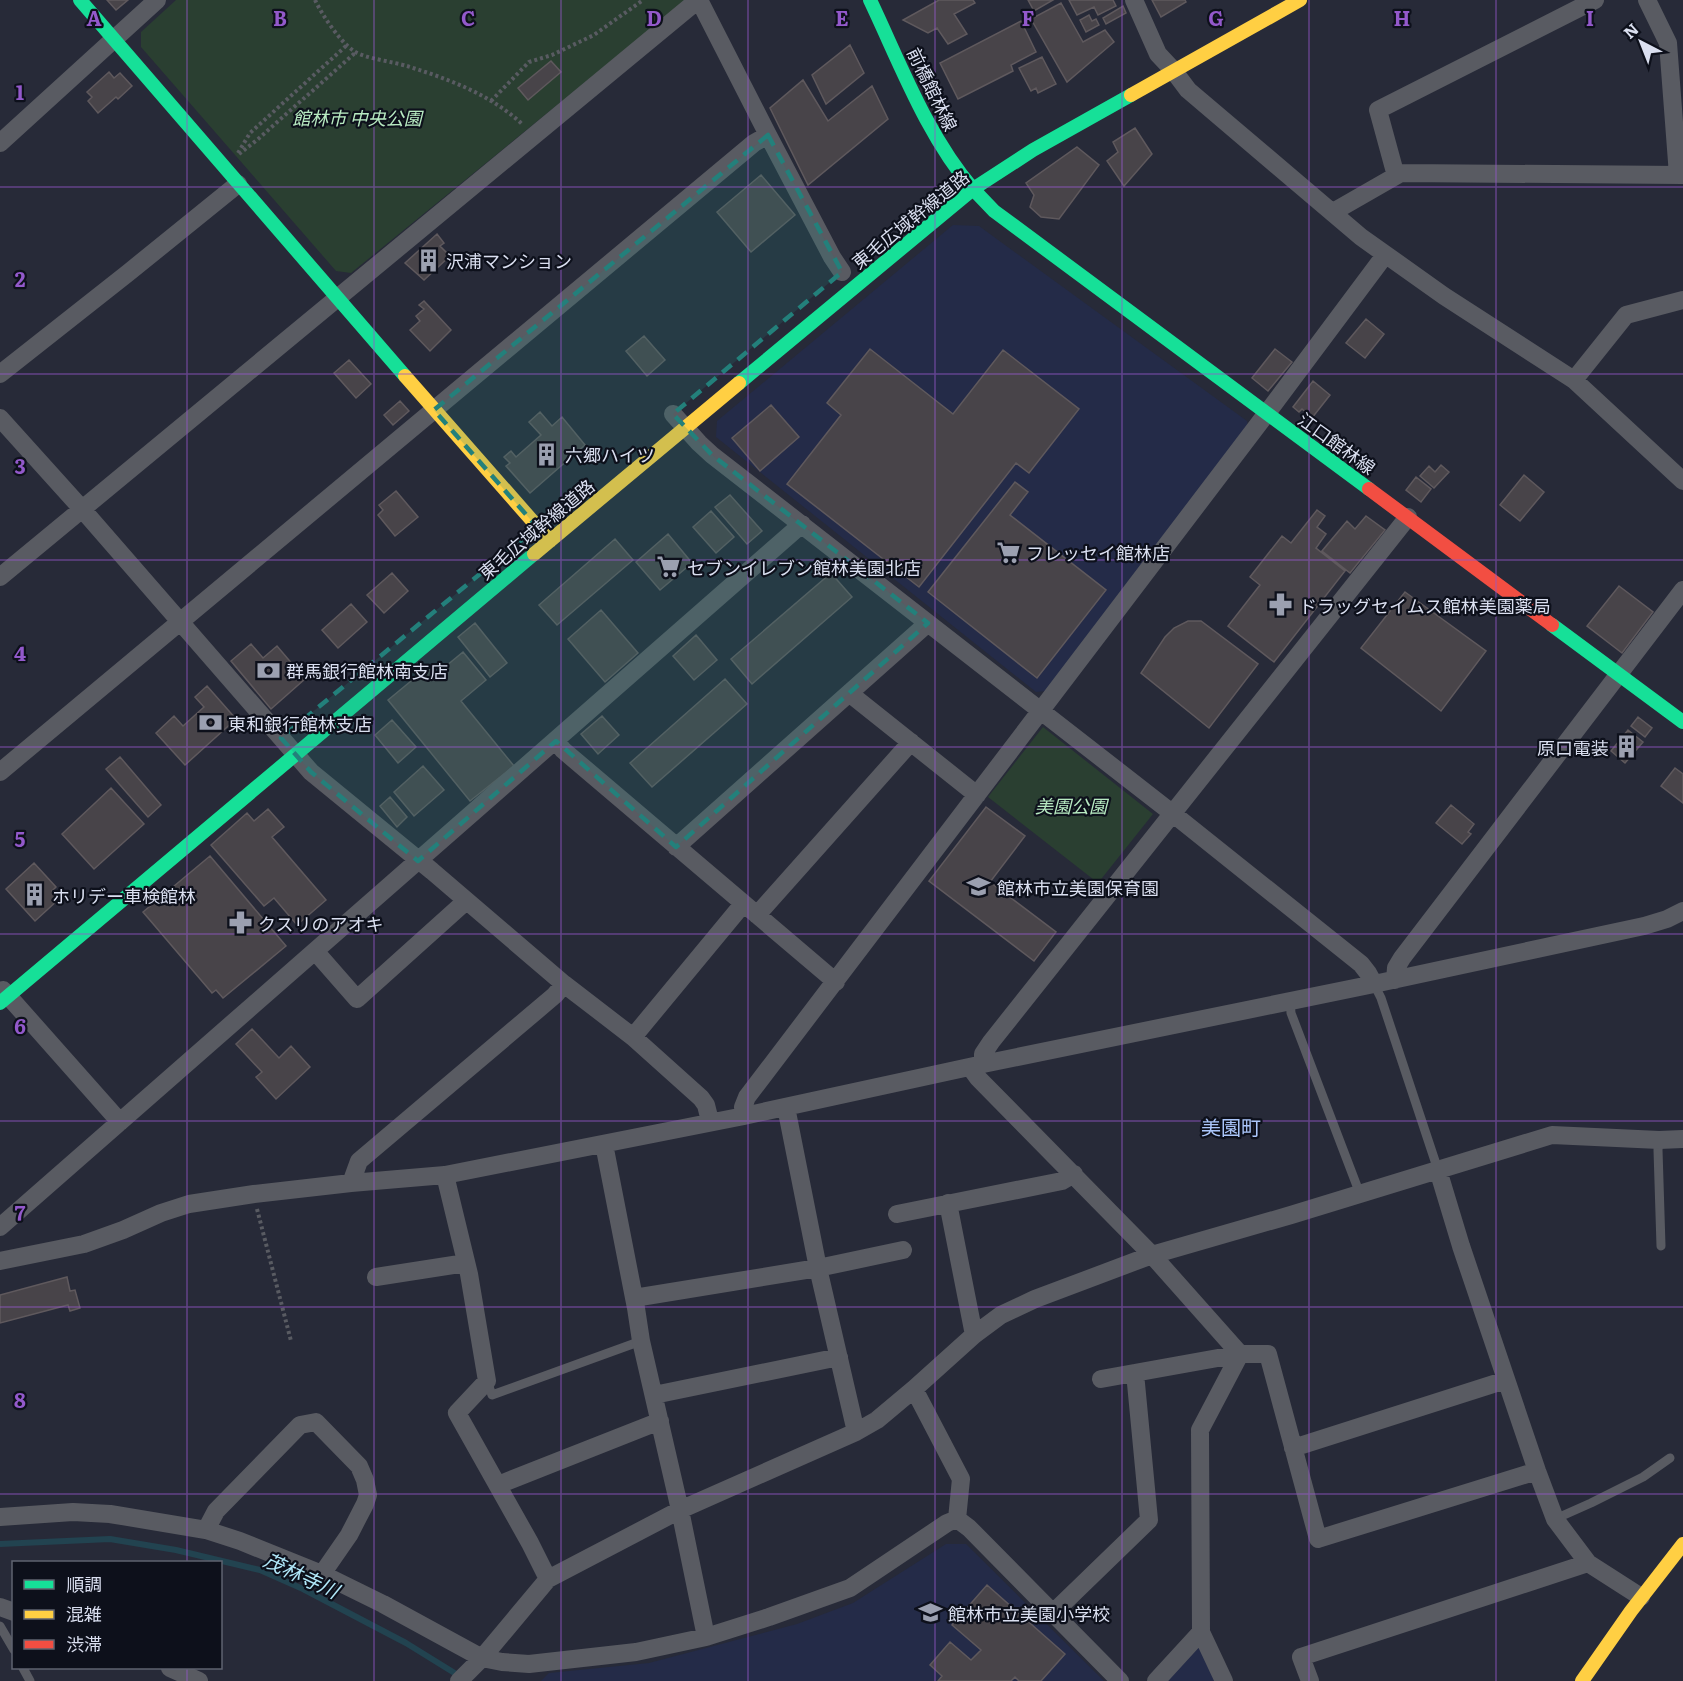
<svg xmlns="http://www.w3.org/2000/svg" width="1683" height="1681" font-family="Literata,'Noto Sans JP',serif">
<rect width="100%" height="100%" fill="#272a38"/>
<path fill="#242b48" d="M953,225L979,226L1247,421L1248,427L1046,691L1036,692L716,437L717,421Z
M946,1544H966L1104,1681H541L549,1673L649,1663L797,1624L853,1603Z
M1201,1645L1214,1681H1167Z"/>
<path fill="#2a3f31" d="M176,0H686L351,273L336,271L141,47V32Z
M1043,727L1153,814L1098,883L988,797Z"/>
<g fill="none" stroke-linecap="round" stroke-linejoin="round">
<path stroke="#224350" stroke-width="6" d="M0,1544L110,1539L176,1550L260,1570L303,1589L406,1643L461,1677"/>
</g>
<path fill="#484449" stroke="#5f595d" stroke-width="1.5" d="M107,0H128L116,10Z
M939,0H973L975,3L954,14L967,34L948,44L937,28L928,33L903,20Z
M1028,0H1053L1034,11Z
M1069,0H1113L1116,6L1098,15L1094,7L1077,15Z
M1152,0H1185L1186,2L1161,17Z
M1061,3L1083,42L1105,30L1114,42L1067,82L1031,19Z
M1123,6L1126,13L1106,24L1103,18Z
M1089,15L1092,21L1096,19L1099,25L1086,32L1080,20Z
M1021,21L1036,52L1011,65L1013,71L958,99L940,63Z
M850,45L864,73L826,104L812,75Z
M1042,57L1056,84L1038,93L1036,88L1031,91L1019,68Z
M551,61L561,72L528,100L518,88Z
M109,72L114,78L120,73L132,86L118,99L116,97L98,113L88,101L92,97L87,92Z
M803,80L828,121L872,86L888,119L808,185L770,108Z
M1135,128L1152,154L1124,186L1107,161L1118,152L1113,142Z
M1077,147L1099,165L1059,219L1041,217L1030,207L1034,195L1026,183Z
M761,175L795,215L751,252L717,212Z
M437,234L444,243L440,246L450,256L424,280L405,263Z
M424,301L451,330L430,351L410,330L420,321L416,316L424,309L419,305Z
M1366,319L1384,334L1365,358L1346,343Z
M644,336L665,360L647,376L626,351Z
M870,349L953,414L1003,350L1079,409L1029,473L1016,463L919,587L787,484L841,415L827,403Z
M1275,349L1292,362L1268,391L1252,378Z
M349,360L371,384L356,398L334,373Z
M1313,381L1330,395L1312,418L1302,409L1299,412L1293,407Z
M400,401L409,411L393,425L384,415Z
M771,405L799,437L760,471L732,438Z
M540,412L552,426L562,417L585,445L530,493L506,466L510,463L504,457L511,451L516,457L541,435L529,422Z
M1441,465L1449,472L1434,488L1420,476L1429,466L1435,472Z
M1524,475L1544,492L1520,521L1500,505Z
M1416,477L1431,489L1421,502L1406,490Z
M1015,482L1028,492L1010,515L1106,590L1037,678L928,592Z
M396,491L418,517L395,536L378,515L383,510L379,505Z
M730,495L762,531L747,544L715,507Z
M1317,510L1325,516L1317,527L1326,534L1316,548L1345,571L1274,662L1228,626L1260,585L1250,577L1282,536L1291,543Z
M711,511L734,537L716,553L693,527Z
M1366,516L1385,530L1350,573L1322,551L1347,521L1355,529Z
M668,534L692,563L660,590L636,562Z
M615,539L633,560L557,625L539,605Z
M392,573L408,591L384,613L367,595Z
M831,573L852,597L752,684L731,659Z
M1619,586L1653,612L1622,653L1587,626Z
M1405,592L1486,651L1441,711L1361,648Z
M351,604L367,622L338,648L322,630Z
M601,610L638,653L605,682L568,639Z
M1188,621H1201L1258,664L1209,728L1141,673L1165,637L1174,628Z
M475,623L507,663L490,677L458,637Z
M696,635L717,660L694,680L673,656Z
M251,644L263,658L277,646L305,679L271,709L231,661Z
M463,652L486,680L461,701L514,766L470,801L388,700L428,667L435,675Z
M725,679L747,704L652,787L630,763Z
M207,686L236,719L185,765L156,733L174,716L183,726L204,707L195,697Z
M602,716L619,735L598,754L581,734Z
M1638,717L1652,728L1645,737L1631,726Z
M392,720L416,747L398,763L375,735Z
M1628,730L1643,742L1625,763L1611,751Z
M120,757L161,805L148,817L106,769Z
M423,766L444,790L414,816L394,792Z
M1675,768L1683,774V803L1661,786Z
M111,788L144,824L94,869L62,834Z
M390,797L407,817L397,827L380,806Z
M1451,805L1474,824L1468,832L1471,834L1462,844L1436,823Z
M986,807L1025,836L990,882L1056,932L1034,961L929,881Z
M268,809L284,827L272,837L326,900L297,925L274,898L264,906L211,845L247,813L254,821Z
M210,856L286,946L223,998L216,990L212,993L143,912Z
M34,863L56,887L52,891L59,899L35,921L6,889Z
M252,1029L279,1058L291,1046L310,1067L276,1099L256,1077L262,1072L236,1044Z
M67,1277L70,1291L75,1290L80,1308L70,1311L68,1305L0,1323V1295Z
M987,1585L1065,1654L1041,1681H1019L1015,1677L1011,1681H938L942,1676L930,1665L950,1642L971,1660L981,1650L952,1625Z"/>
<g fill="none" stroke-linecap="round" stroke-linejoin="round">
<path stroke="#595b62" stroke-width="4" stroke-dasharray="3 3" stroke-linecap="butt" d="M315,0C322,15 341,43 354,51C363,58 394,62 407,66C448,79 490,94 522,124
M491,101L529,62L552,55L594,35L643,0
M238,153L250,133L347,45
M239,154L257,140L355,53
M257,1209L291,1341"/>
<path stroke="#595b62" stroke-width="9" d="M1374,984L1381,998L1438,1170
M1290,1001L1291,1013L1360,1194
M1659,1140L1658,1150L1661,1246
M487,1381L492,1395L641,1341
M1555,1519L1591,1503L1643,1477L1670,1458
M0,1626L14,1650
M23,1668L30,1681"/>
<path stroke="#595b62" stroke-width="18" d="M699,0L768,135L832,257L842,272
M1134,0L1158,54L1173,70L1188,90L1361,237L1444,296L1574,380L1683,481
M1647,0L1668,43L1678,175
M0,143L157,0
M1396,176L1378,110L1595,0
M1333,212L1401,173L1683,175
M0,374L128,273L238,184
M1574,380L1626,315L1683,300
M673,414L699,443L712,455L1172,813L1361,964L1368,973L1374,984
M0,418L82,509L311,772L432,871L564,984L633,1037L701,1098L706,1105L710,1121
M0,577L698,0
M849,693L977,795
M556,741L563,750L836,982
M0,772L754,143L768,135
M676,847L928,623
M757,915L911,742
M315,951L357,999L466,901
M1395,980L1396,968L1402,958L1683,590
M3,990L120,1122
M633,1037L743,904
M983,1064V1054L991,1042L1408,517
M970,1067L978,1078L1152,1255L1240,1354
M786,1107L818,1268L856,1432
M744,1116L743,1107L747,1097L1267,413L1385,255
M604,1144L636,1308L641,1341L680,1510L706,1637
M1438,1170L1461,1246L1537,1471L1555,1519L1588,1563L1641,1597
M445,1175L469,1274L487,1381L457,1413L530,1543L548,1579
M351,1183L359,1161L555,995L564,984
M948,1203L974,1335
M897,1214L1062,1181L1074,1174
M0,1227L802,524
M0,1261L84,1244L123,1230L161,1213L189,1204L254,1194L351,1183L445,1175L744,1116L983,1064L1374,984L1644,926L1667,919L1683,911
M376,1277L466,1263
M634,1298L818,1268L903,1250
M1101,1379L1240,1354H1268L1318,1539L1537,1471
M914,1389L961,1479L957,1519
M654,1395L839,1357
M1293,1448L1506,1380
M498,1485L660,1421
M0,1517L73,1512L110,1514L206,1530L240,1541L322,1574L383,1604L482,1658L502,1662L529,1664L636,1652L706,1637L769,1617L850,1588L947,1523L957,1519
M957,1519L969,1528L1120,1681
M206,1530L216,1511L300,1425L316,1422L359,1466L365,1480L368,1495L365,1504L349,1535L322,1574
M0,1607L14,1612
M1053,1613L1149,1520L1135,1373
M1201,1632L1224,1681
M170,1668L199,1681
M459,1681L482,1658L548,1579L680,1510L856,1432L877,1420L914,1389L974,1335L1001,1315L1035,1299L1152,1255L1291,1215L1552,1135L1659,1140L1683,1139
M1156,1681L1201,1632L1200,1430L1240,1354
M1310,1681L1301,1657L1588,1563"/>
<path stroke="#16e098" stroke-width="14" d="M80,0L405,376
M870,0C900,63 927,136 973,189
M973,189L994,211L1369,489
M739,383L973,189L1033,150L1131,95
M1552,625L1683,722
M0,1003L534,554"/>
<path stroke="#ffcf43" stroke-width="14" d="M1131,95L1300,0
M405,376L550,541
M534,554L739,383
M1582,1681L1631,1611L1683,1544"/>
<path stroke="#f24e42" stroke-width="14" d="M1369,489L1552,625"/>
</g>
<path fill="#23807b" fill-opacity="0.2" stroke="#23807b" stroke-width="4.5" stroke-dasharray="12 8" stroke-linejoin="round" d="M768,135L842,272L673,414L712,455L928,623L676,847L556,741L418,861L311,772L281,738L537,527L434,410Z"/>
<path fill="none" stroke="#9359cb" stroke-width="1.5" stroke-opacity="0.55" d="M187,0V1562M374,0V1681M561,0V1681M748,0V1681M935,0V1681M1122,0V1681M1309,0V1681M1496,0V1681M0,187H1683M0,374H1683M0,560H1683M0,747H1683M0,934H1683M0,1121H1683M0,1307H1683M0,1494H1683M187,1668V1681"/>
<defs>
<symbol id="building-bare" viewBox="-9 -9 18 18"><path d="M-4-6H4V6H1V3H-1V6H-4ZM-2.5-4.3h1.7v1.8h-1.7ZM.8-4.3h1.7v1.8H.8ZM-2.5-1h1.7V.8h-1.7ZM.8-1h1.7V.8H.8Z" fill="#9ba0b0" stroke="#0d101b" stroke-width="2.5" paint-order="stroke"/></symbol>
<symbol id="supermarket-bare" viewBox="-9 -9 18 18"><path d="M-6-5.5h2.5l.6 2H6L4.5 2H-2.5L-4.4-4H-6ZM-1.5 3.2a1.3 1.3 0 1 0 .1 0ZM3 3.2a1.3 1.3 0 1 0 .1 0Z" fill="#9ba0b0" stroke="#0d101b" stroke-width="2.5" paint-order="stroke"/></symbol>
<symbol id="pharmacy-bare" viewBox="-9 -9 18 18"><path d="M-2-6h4v4h4v4h-4v4h-4v-4h-4v-4h4Z" fill="#9ba0b0" stroke="#0d101b" stroke-width="2.5" paint-order="stroke"/></symbol>
<symbol id="bank-bare" viewBox="-9 -9 18 18"><path d="M-6-4H6V4H-6ZM0-2.3a2.3 2.3 0 1 0 0 4.6a2.3 2.3 0 1 0 0-4.6Z" fill="#9ba0b0" stroke="#0d101b" stroke-width="2.5" paint-order="stroke"/></symbol>
<symbol id="school-bare" viewBox="-9 -9 18 18"><path d="M0-5L7-2L0 1L-7-2ZM-4 1L0 2.5L4 1V4Q0 6-4 4Z" fill="#9ba0b0" stroke="#0d101b" stroke-width="2.5" paint-order="stroke"/></symbol>
</defs>
<g fill-rule="evenodd">
<use href="#building-bare" x="412" y="244" width="33" height="33"/>
<use href="#building-bare" x="530" y="438" width="33" height="33"/>
<use href="#supermarket-bare" x="992" y="536" width="33" height="33"/>
<use href="#supermarket-bare" x="652" y="550" width="33" height="33"/>
<use href="#pharmacy-bare" x="1264" y="588" width="33" height="33"/>
<use href="#bank-bare" x="252" y="654" width="33" height="33"/>
<use href="#bank-bare" x="194" y="706" width="33" height="33"/>
<use href="#building-bare" x="1610" y="730" width="33" height="33"/>
<use href="#school-bare" x="962" y="870" width="33" height="33"/>
<use href="#building-bare" x="18" y="878" width="33" height="33"/>
<use href="#pharmacy-bare" x="224" y="906" width="33" height="33"/>
<use href="#school-bare" x="914" y="1596" width="33" height="33"/>
</g>
<g text-anchor="middle" dominant-baseline="central" stroke-width="4.5" stroke-linejoin="round" paint-order="stroke">
<g font-size="18" fill="#dadff0" stroke="#0d101b">
<text transform="translate(933 89) rotate(64)">前橋館林線</text>
<text transform="translate(910 219) rotate(-39)">東毛広域幹線道路</text>
<text transform="translate(1337 443) rotate(36)">江口館林線</text>
<text transform="translate(536 529) rotate(-40)">東毛広域幹線道路</text>
</g>
<g font-size="18" font-style="italic" fill="#b8ebc2" stroke="#0d101b">
<text x="357" y="117">館林市 中央公園</text>
<text x="1071" y="805">美園公園</text>
</g>
<g font-size="18" fill="#dadff0" stroke="#0d101b" text-anchor="start">
<text x="446" y="260">沢浦マンション</text>
<text x="565" y="454">六郷ハイツ</text>
<text x="1026" y="552">フレッセイ館林店</text>
<text x="687" y="567">セブンイレブン館林美園北店</text>
<text x="1299" y="605">ドラッグセイムス館林美園薬局</text>
<text x="286" y="670">群馬銀行館林南支店</text>
<text x="228" y="723">東和銀行館林支店</text>
<text x="1609" y="747" text-anchor="end">原口電装</text>
<text x="997" y="887">館林市立美園保育園</text>
<text x="52" y="895">ホリデー車検館林</text>
<text x="258" y="923">クスリのアオキ</text>
<text x="948" y="1613">館林市立美園小学校</text>
</g>
<g font-size="20" fill="#abc6fa" stroke="#0d101b">
<text x="1231" y="1126">美園町</text>
</g>
<g font-size="20" font-style="italic" fill="#b1e8fa" stroke="#0d101b">
<text transform="translate(302 1574) rotate(25)">茂林寺川</text>
</g>
</g>
<g font-size="20" text-anchor="middle" font-weight="bold" fill="#9359cb" stroke="#0d101b" stroke-width="4.5" stroke-linejoin="round" paint-order="stroke">
<text x="94" y="26">A</text>
<text x="280" y="26">B</text>
<text x="468" y="26">C</text>
<text x="654" y="26">D</text>
<text x="842" y="26">E</text>
<text x="1028" y="26">F</text>
<text x="1216" y="26">G</text>
<text x="1402" y="26">H</text>
<text x="1590" y="26">I</text>
<text x="20" y="100">1</text>
<text x="20" y="287">2</text>
<text x="20" y="474">3</text>
<text x="20" y="661">4</text>
<text x="20" y="847">5</text>
<text x="20" y="1034">6</text>
<text x="20" y="1221">7</text>
<text x="20" y="1408">8</text>
</g>
<rect x="12" y="1561" width="210" height="108" fill="#0d101b" stroke="#5f6370" stroke-width="1.5"/>
<rect x="24" y="1580" width="30" height="9" fill="#16e098" stroke="#5f6370" stroke-width="1.5"/>
<text x="66" y="1591" font-size="18" fill="#dadff0">順調</text>
<rect x="24" y="1610" width="30" height="9" fill="#ffcf43" stroke="#5f6370" stroke-width="1.5"/>
<text x="66" y="1621" font-size="18" fill="#dadff0">混雑</text>
<rect x="24" y="1640" width="30" height="9" fill="#f24e42" stroke="#5f6370" stroke-width="1.5"/>
<text x="66" y="1651" font-size="18" fill="#dadff0">渋滞</text>
<g transform="translate(1641 42) rotate(318)" stroke="#0d101b" stroke-width="4.5" paint-order="stroke">
<path d="M0-4.5L10 22L0 15L-10 22Z" fill="#dadff0"/>
<text y="-9" font-size="16" font-weight="bold" text-anchor="middle" fill="#dadff0">N</text>
</g>
</svg>
